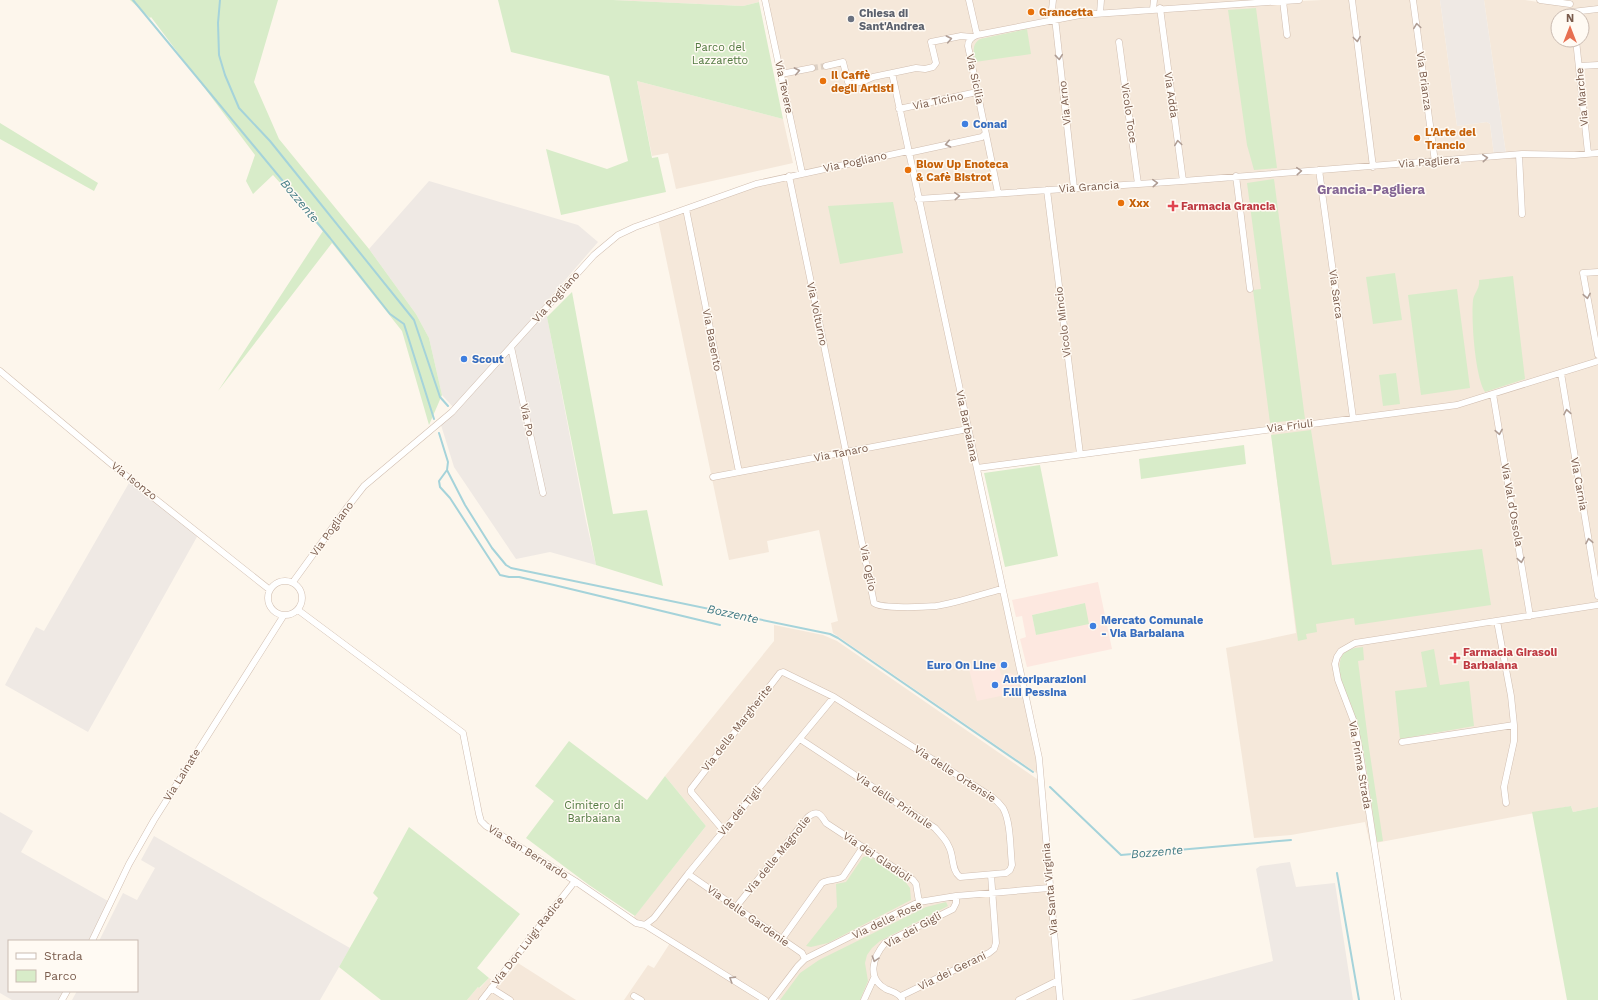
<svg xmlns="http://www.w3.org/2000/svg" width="1598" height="1000" font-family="'Work Sans',sans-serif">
<rect width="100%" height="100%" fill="#fdf6ec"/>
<path fill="#f5e8da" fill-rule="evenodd" d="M613,0H759V2L743,6Z
M767,0H1280L1079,14L969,40L976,92L898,108L907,150L803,172Z
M1322,0H1440L1457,126L1487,122L1490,124L1494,155L919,198L900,110L979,93L969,45L973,38L1051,20L1243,4Z
M1484,0H1525L1558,5L1572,3V0H1598V151L1506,154ZM1558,16H1582V40H1558Z
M637,81L783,119L793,163L676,189L668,153L652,156Z
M907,152L1038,759V774L833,633L831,623L838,621L819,530L767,541L769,552L729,560L658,220L757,186Z
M1598,154V360L1456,403L978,467L920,201L1517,156Z
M1598,362V807L1573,812L1571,806L1370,844L1365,822L1291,835L1254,838L1226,648L1296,633L1271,432L1457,407Z
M774,625L823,635L837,641L1040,781L1061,1000H780L774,996L771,1000H767L633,918L706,826L665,776L774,641Z
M670,943L761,1000H624L648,965L654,968Z
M518,963L576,1000H467L478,987L480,988L489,978L500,985Z"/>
<path fill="#fde8e0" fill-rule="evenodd" d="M1098,582L1112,649L1027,667L1020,639L1026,637L1022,616L1016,617L1012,600ZM1085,603L1037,635H1036L1032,615Z
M998,662L1001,675L1010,673L1015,675L1019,692L977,701L969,669Z"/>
<path fill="#efe9e4" d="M1440,0H1484L1506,154L1494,155L1490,124L1487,122L1457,126Z
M429,181L578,225L598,242L510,344L453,407L442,395L429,338L416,314L369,249Z
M546,311L586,521L596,565L550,552L516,559L454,467L441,425L511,352Z
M129,483L198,535L88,732L5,685L36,627L44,631Z
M0,812L33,831L21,852L108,901L89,941H9V991H65L60,1000H12L0,993Z
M154,836L350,948L320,1000H72L77,991H137V941H99L123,893L137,900L155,868L141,860Z
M1290,862L1296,887L1335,883L1353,1000H1131L1273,961L1256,869L1260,866Z"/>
<path fill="#d8ecc9" d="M130,0H278L254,82L279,139L369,249L416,314L429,338L442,395L429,425L402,331L332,243L218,391L323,231L273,175L253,194L246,181L255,155L151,17L150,18Z
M498,0H613L743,6L759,2L783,119L637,81L652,158L658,157L666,192L561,215L546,149L607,169L628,161L609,76L511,52Z
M1256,8L1277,168L1254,170L1247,145L1228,10Z
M1027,29L1031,54L975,62C974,52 971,45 980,39Z
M0,123L98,183L94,191L0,139Z
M1274,179L1305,419L1270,423L1253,290L1261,289L1247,183Z
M893,202L903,253L840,264L828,206Z
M1395,273L1402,320L1373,324L1366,277Z
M1513,276L1525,379L1485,392C1475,377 1471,319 1473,300C1474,293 1480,289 1479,280Z
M1457,289L1470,388L1421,395L1408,295Z
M572,292L613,514L647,510L663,586L596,565L547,317Z
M1396,373L1400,404L1383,406L1379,375Z
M1311,430L1332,565L1482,549L1491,605L1355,625L1354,618L1316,624L1317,632L1306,634L1307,639L1298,641L1271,435Z
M1244,445L1246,464L1141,479L1139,459Z
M1040,465L1058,556L1005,567L984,473Z
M1085,603L1089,624L1036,635L1032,615Z
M1363,647L1364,660L1358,661L1369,748L1383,841L1377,842C1370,798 1366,749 1352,707C1347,694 1337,677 1340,662C1342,650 1352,648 1363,647Z
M1434,649L1440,685L1469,681L1474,726L1400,739L1395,691L1427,687L1421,652Z
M569,741L647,800L665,776L706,826L635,916L589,885L526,838L554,801L535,786Z
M1571,806L1573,812L1598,807V1000H1567L1532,812Z
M409,827L520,914L477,968L489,978L479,988L478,987L467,1000H381L339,967L378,898L373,893Z
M869,856L904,880L910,888L911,900L828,943L811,947L806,946L837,907L836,884L846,882L863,857Z
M946,902L948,906L880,941L872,948L867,955L865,963L868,981L860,1000H780L800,973L819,960L926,907Z"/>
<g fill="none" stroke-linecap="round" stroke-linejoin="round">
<path stroke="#a5d3da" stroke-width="2" d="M133,0L330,238L390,314L404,324L434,419
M220,0L218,23L219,55L225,75L239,108L270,141L414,320L440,397L448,406
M439,433L448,462L447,470L465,505L492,548L506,565L511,568L830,634L838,638L1033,772
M447,470L439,481L440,487L450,498L500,575L509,577H519L554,585L720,625
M1050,787L1121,855L1291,840
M1337,873L1359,1000"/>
<path stroke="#dcd0c4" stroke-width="6" stroke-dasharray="6 3" stroke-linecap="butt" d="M812,68L826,66"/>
<defs>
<path id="street" d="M765,0L802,173
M969,0L977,35
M1352,0L1373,167
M1413,0L1435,162
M1540,0L1570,4
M1283,1L1287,35
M1160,8L1183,181
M1153,9L1154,0
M1572,12L1598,9
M1100,13L1101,0
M1055,18L1074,188
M1051,19L1053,0
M1576,40L1588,153
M1119,42L1138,184
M826,66L843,62L848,82L851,84L864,81L873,77L916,68L925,69L933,67L936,63L931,42L961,36L972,37
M1580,66L1598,65
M892,73L1039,758L1060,1000
M781,74L812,68
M899,109L977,92
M908,153L982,137L985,134
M1519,155L1522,214
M1319,170L1353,418
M789,176L846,452
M1236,176L1250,289
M1047,190L1080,454
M998,193L968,46C968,40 972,37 977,35L1080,15L1299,0
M918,199L1183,181L1522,154L1574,155L1598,153
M686,209L739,472
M1598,272L1583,273L1598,355
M511,347L543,493
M0,371L115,467L270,590
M1561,373L1598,596
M1493,394L1530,616
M844,453L874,603C881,609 925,607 936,606C957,603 982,594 1002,589
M977,468L1457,405L1598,361
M713,477L968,429
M268 598a17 17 0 1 1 34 0a17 17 0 1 1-34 0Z
M293,582L346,509L364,486L452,412L594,255L618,235L635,227L756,184L908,151
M298,610L463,733L479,814L481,821L486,826L575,881L636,923L645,925L765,1000
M1497,621L1511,696L1514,725V741L1504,787L1506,803
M1402,742L1514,725
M724,831L691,792V789L780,673L783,672L834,697L992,797C996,800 1000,804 1003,808C1011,822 1010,849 1012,865L1010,870L1006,873L960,877C951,870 954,856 949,847C946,839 940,834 935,828L800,739
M688,874L802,953L805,959
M736,907L808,817C818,809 821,815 826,823L913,880L916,884L919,902
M645,925L654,918L688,874L834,697
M782,939L822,883C829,879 836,881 843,877L863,847
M92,941L129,864L154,820L284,615
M491,988L510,1000
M634,996L641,1000
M901,996L989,953L994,949L996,943L991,875
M902,999C898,992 892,992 886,989C866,978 873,957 885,943L953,909L956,903V896
M62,1000L67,991
M482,1000L575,881
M772,1000L798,966L805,959L919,902L956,896L1049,888
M864,1000L874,978
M1019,1000L1057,981
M1398,1000L1359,747L1354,722L1338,680L1335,664L1337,657L1341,651L1355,643L1598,605"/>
</defs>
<use href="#street" stroke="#d1beb0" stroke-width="7"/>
<use href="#street" stroke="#fff" stroke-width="6"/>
</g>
<defs><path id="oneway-chevron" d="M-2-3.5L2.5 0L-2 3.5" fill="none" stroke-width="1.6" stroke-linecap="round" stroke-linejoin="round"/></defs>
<g stroke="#af9d94">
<use href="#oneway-chevron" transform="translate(1417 26) rotate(-98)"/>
<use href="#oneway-chevron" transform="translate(949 39) rotate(-12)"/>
<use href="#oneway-chevron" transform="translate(1357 39) rotate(83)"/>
<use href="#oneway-chevron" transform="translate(1059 57) rotate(84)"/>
<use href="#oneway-chevron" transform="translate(797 71) rotate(-11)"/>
<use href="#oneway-chevron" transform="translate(1178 143) rotate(-98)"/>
<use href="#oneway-chevron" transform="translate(948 144) rotate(168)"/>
<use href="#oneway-chevron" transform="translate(1485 158) rotate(-5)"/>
<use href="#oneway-chevron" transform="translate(1299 171) rotate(-4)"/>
<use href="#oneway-chevron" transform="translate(1155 183) rotate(-4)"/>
<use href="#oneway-chevron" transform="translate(957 196) rotate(-4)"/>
<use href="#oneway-chevron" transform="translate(1587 296) rotate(80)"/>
<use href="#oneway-chevron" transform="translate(1567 412) rotate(-100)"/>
<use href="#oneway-chevron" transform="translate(1499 432) rotate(80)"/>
<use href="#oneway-chevron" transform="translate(1589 541) rotate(-100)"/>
<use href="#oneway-chevron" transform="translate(1521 560) rotate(80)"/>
<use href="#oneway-chevron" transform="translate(875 959) rotate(108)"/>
<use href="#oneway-chevron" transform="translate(732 979) rotate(-148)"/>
</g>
<g fill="#e8710a" stroke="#fffaf3" stroke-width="1.5">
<circle cx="1031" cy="12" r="4"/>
<circle cx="823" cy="81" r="4"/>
<circle cx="1417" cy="138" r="4"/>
<circle cx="908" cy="170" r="4"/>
<circle cx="1121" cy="203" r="4"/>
</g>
<circle fill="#6b7280" stroke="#fffaf3" stroke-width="1.5" cx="851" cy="19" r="4"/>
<g fill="#3f7fe0" stroke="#fffaf3" stroke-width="1.5">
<circle cx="965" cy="124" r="4"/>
<circle cx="464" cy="359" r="4"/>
<circle cx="1093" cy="626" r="4"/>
<circle cx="1004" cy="665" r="4"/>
<circle cx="995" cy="685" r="4"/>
</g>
<g fill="#e0444e" stroke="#fffaf3" stroke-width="1.5">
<path d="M1171 200h4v4h4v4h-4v4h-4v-4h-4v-4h4z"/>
<path d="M1453 652h4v4h4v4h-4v4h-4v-4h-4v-4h4z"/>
</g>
<g text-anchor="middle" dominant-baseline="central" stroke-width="3" stroke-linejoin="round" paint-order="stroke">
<g font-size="11" font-weight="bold" fill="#c56008" stroke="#fffaf3" text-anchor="start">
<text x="1039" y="12">Grancetta</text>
<text x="831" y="75">Il Caffè<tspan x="831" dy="13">degli Artisti</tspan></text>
<text x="1425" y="132">L'Arte del<tspan x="1425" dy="13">Trancio</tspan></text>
<text x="916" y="164">Blow Up Enoteca<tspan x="916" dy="13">&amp; Cafè Bistrot</tspan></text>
<text x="1129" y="203">Xxx</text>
</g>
<g font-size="11" font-weight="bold" fill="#5b616d" stroke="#fffaf3" text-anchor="start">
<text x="859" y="13">Chiesa di<tspan x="859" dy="13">Sant'Andrea</tspan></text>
</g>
<g font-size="11" fill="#537a41" stroke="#fffaf3">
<text x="720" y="47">Parco del<tspan x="720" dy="13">Lazzaretto</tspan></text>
<text x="594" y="805">Cimitero di<tspan x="594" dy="13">Barbaiana</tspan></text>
</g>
<g font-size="11" fill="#7a5c4d" stroke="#fffaf3">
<text transform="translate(975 79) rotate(78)">Via Sicilia</text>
<text transform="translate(1424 81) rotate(82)">Via Brianza</text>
<text transform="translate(784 87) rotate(78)">Via Tevere</text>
<text transform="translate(1171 95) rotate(82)">Via Adda</text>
<text transform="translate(1582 97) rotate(-95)">Via Marche</text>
<text transform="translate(938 101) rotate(-12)">Via Ticino</text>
<text transform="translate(1065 103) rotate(-96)">Via Arno</text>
<text transform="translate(1129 113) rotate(82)">Vicolo Toce</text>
<text transform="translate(855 162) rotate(-12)">Via Pogliano</text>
<text transform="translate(1429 162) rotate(-4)">Via Pagliera</text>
<text transform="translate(1089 187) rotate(-4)">Via Grancia</text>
<text transform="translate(1336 294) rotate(82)">Via Sarca</text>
<text transform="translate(556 297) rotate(-48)">Via Pogliano</text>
<text transform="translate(817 314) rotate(78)">Via Volturno</text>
<text transform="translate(1063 322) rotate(-97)">Vicolo Mincio</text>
<text transform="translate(712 340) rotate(79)">Via Basento</text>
<text transform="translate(527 420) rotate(78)">Via Po</text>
<text transform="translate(967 426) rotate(78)">Via Barbaiana</text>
<text transform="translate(1290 426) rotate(-7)">Via Friuli</text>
<text transform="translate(841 453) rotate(-11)">Via Tanaro</text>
<text transform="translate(134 481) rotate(38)">Via Isonzo</text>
<text transform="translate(1579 484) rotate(80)">Via Carnia</text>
<text transform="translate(1512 505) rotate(80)">Via Val d'Ossola</text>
<text transform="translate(332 529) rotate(-54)">Via Pogliano</text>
<text transform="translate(868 568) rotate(79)">Via Oglio</text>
<text transform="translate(737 728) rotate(-52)">Via delle Margherite</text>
<text transform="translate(1360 765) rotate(80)">Via Prima Strada</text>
<text transform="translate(955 774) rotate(33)">Via delle Ortensie</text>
<text transform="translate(182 775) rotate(-58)">Via Lainate</text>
<text transform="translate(894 801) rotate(34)">Via delle Primule</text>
<text transform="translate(740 811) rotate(-50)">Via dei Tigli</text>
<text transform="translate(528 852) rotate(32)">Via San Bernardo</text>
<text transform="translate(778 855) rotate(-51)">Via delle Magnolie</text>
<text transform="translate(877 857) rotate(34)">Via dei Gladioli</text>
<text transform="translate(1050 889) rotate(-95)">Via Santa Virginia</text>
<text transform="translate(748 916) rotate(35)">Via delle Gardenie</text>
<text transform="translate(887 920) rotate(-25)">Via delle Rose</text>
<text transform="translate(913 930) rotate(-29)">Via dei Gigli</text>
<text transform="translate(528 941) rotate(-52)">Via Don Luigi Radice</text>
<text transform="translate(952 971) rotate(-26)">Via dei Gerani</text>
</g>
<g font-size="11" font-weight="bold" fill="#366cbe" stroke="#fffaf3" text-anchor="start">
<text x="973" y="124">Conad</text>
<text x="472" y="359">Scout</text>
<text x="1101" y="620">Mercato Comunale<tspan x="1101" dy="13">- Via Barbaiana</tspan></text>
<text x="996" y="665" text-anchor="end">Euro On Line</text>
<text x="1003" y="679">Autoriparazioni<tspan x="1003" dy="13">F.lli Pessina</tspan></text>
</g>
<g font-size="11" font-weight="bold" fill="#be3a42" stroke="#fffaf3" text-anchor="start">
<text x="1181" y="206">Farmacia Grancia</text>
<text x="1463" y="652">Farmacia Girasoli<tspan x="1463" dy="13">Barbaiana</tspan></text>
</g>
<g font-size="12" font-style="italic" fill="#437c86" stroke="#fffaf3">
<text transform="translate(300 201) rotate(50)">Bozzente</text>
<text transform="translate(733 614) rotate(12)">Bozzente</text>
<text transform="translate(1157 852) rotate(-5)">Bozzente</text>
</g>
<g font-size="13" font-weight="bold" fill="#846695" stroke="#fffaf3">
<text x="1371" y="189">Grancia-Pagliera</text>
</g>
</g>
<rect x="8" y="940" width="130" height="52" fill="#fffaf3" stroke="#cabbb1"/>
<rect x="16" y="953" width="20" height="6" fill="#ffffff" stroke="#cabbb1"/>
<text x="44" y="960" font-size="12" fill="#7a5c4d">Strada</text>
<rect x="16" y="970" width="20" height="12" fill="#d8ecc9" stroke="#cabbb1"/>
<text x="44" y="980" font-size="12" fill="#7a5c4d">Parco</text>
<g transform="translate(1570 28)"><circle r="19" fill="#fffaf3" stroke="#cabbb1"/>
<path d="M0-3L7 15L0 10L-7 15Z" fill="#e76f51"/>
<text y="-6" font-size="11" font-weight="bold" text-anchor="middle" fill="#7a5c4d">N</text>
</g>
</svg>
